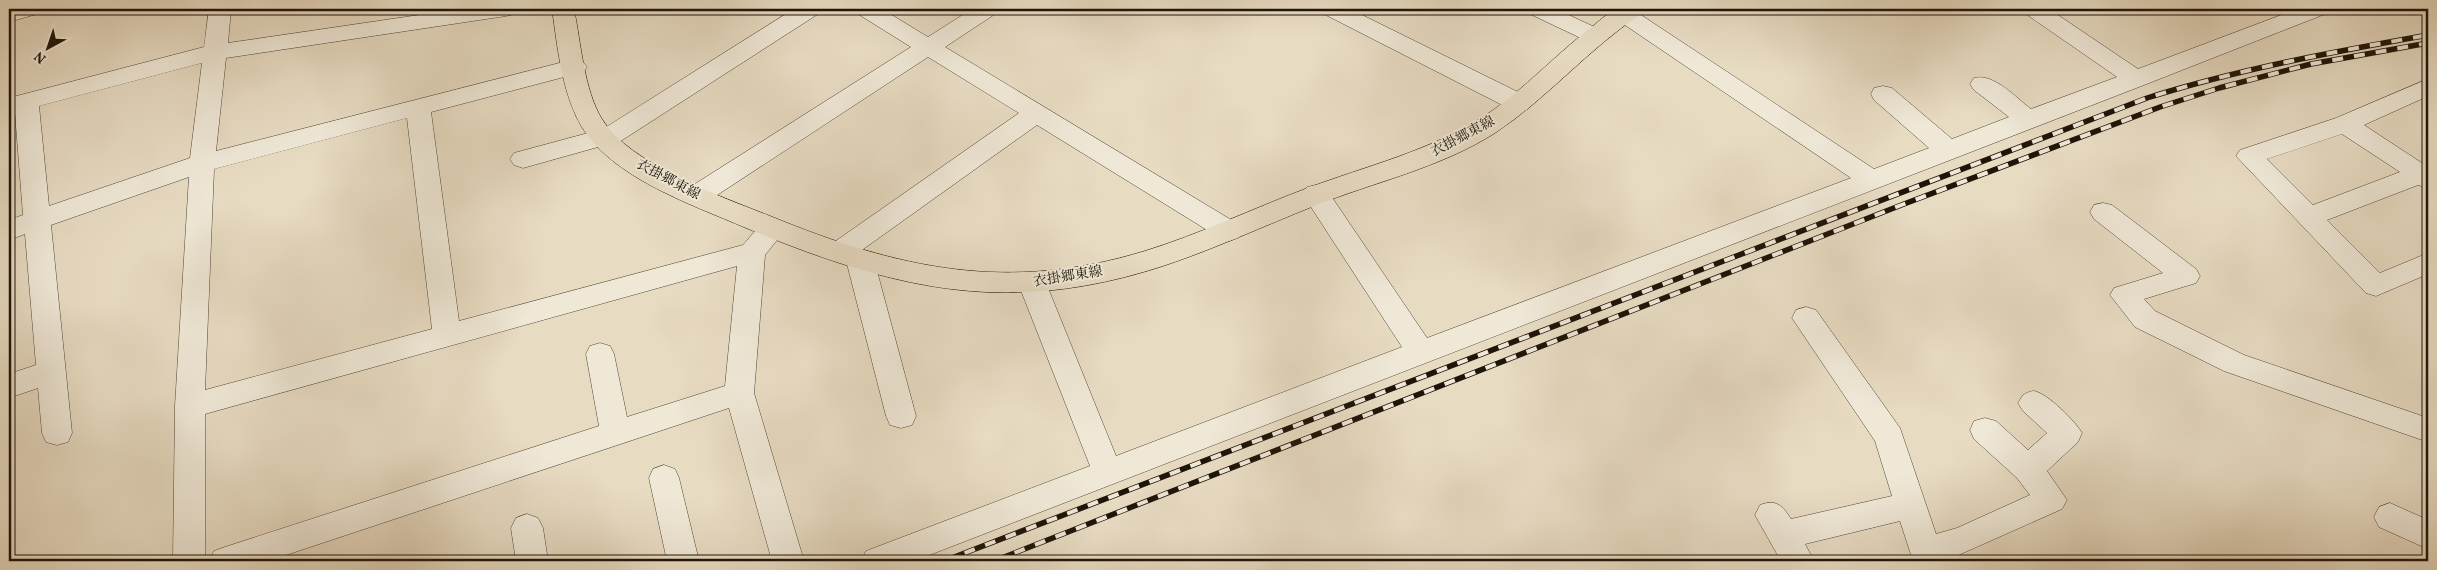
<svg xmlns="http://www.w3.org/2000/svg" width="2437" height="570" font-family="Vollkorn,'Noto Serif JP',serif">
<rect width="100%" height="100%" fill="#e7dbc2"/>
<filter id="stains"><feTurbulence type="fractalNoise" baseFrequency=".004" numOctaves="4"/><feColorMatrix values="0 0 0 0 .2 0 0 0 0 .09 0 0 0 0 .02 0 0 0 .5 -.17"/></filter>
<radialGradient id="worn" r=".72"><stop offset=".6" stop-color="#630" stop-opacity="0"/><stop offset="1" stop-color="#630" stop-opacity=".3"/></radialGradient>
<g fill="none" stroke-linecap="round" stroke-linejoin="round">
<defs>
<path id="minor" d="M9,9H40L37,14L9,22Z
M209,9H231L228,43L460,9H517L514,14L506,16L226,58L216,151L575,59L583,62L587,67L583,72L431,112L459,321L743,245C755,232 763,216 782,222L786,229L765,255L754,393L804,561H772L729,408L268,561H209L214,551L225,547L599,426L586,354L590,346L600,343L610,346L614,354L627,417L725,386L737,266L205,414V561H173L175,406L189,177L51,225L72,433L68,442L57,445L46,442L42,433L38,388L9,398V374L36,365L25,234L9,240V220L23,215L15,113L9,114V98L204,47ZM202,63L190,158L49,206L39,106ZM407,118L432,329L205,390L214,169Z
M794,9H821L818,14L613,146L604,149L598,147L523,168L514,165L510,159L514,153L603,129Z
M855,9H882L928,37L972,9H998L995,14L945,47L1238,224L1242,231L1238,238L1229,241L1220,238L1037,125L862,250L870,253L874,260L916,416L912,425L901,428L890,425L886,416L846,260L840,262L830,259L827,252L830,245L1019,113L928,57L705,203L696,205L687,203L683,196L687,189L911,47L858,14Z
M1321,9H1350L1528,97L1531,103L1528,109L1519,111L1510,109L1324,14Z
M1527,9H1556L1603,31L1607,36L1603,41L1595,43L1587,41L1530,14Z
M1616,9H1632L1874,169L1929,148L1874,100L1871,94L1874,88L1883,86L1892,88L1952,139L2009,117L1974,90L1970,84L1974,78C1994,73 2015,97 2031,109L2117,77L2026,14L2023,9H2049L2138,69L2297,9H2328L2325,14L2144,85L914,561H861L866,551L1090,466L1018,283L1022,276L1032,273L1042,276L1046,283L1116,456L1402,347L1307,201L1303,194L1307,187L1316,185L1325,187L1427,338L1851,178L1616,19L1613,14Z
M2428,79V96L2364,125L2428,167V188L2418,185L2327,220L2380,273L2428,253V274L2376,296L2366,293L2236,156L2240,150L2336,118ZM2342,134L2400,172L2313,205L2267,159Z
M2103,203L2112,205L2196,269L2200,276L2196,283L2144,299L2155,311L2244,355L2428,418V442L2224,371L2135,327L2110,295L2114,288L2163,273L2094,219L2090,212L2094,205Z
M1806,307L1816,310L1900,428L1936,534L1957,528L2030,495L2017,478L1974,439L1970,430L1974,421L1985,418L1996,421L2028,450L2047,433L2023,411L2018,403L2023,395C2026,393 2031,391 2034,391C2047,393 2076,422 2082,433L2078,442L2047,471L2067,500L2062,509L1945,561H1913L1900,521L1805,544L1814,561H1781L1755,515L1760,505C1776,499 1782,505 1791,519L1892,496L1875,441L1792,318L1796,310Z
M664,465L675,469L679,478L699,561H667L649,478L653,469Z
M2390,503L2428,520V549L2379,527L2374,517L2379,507Z
M527,514L538,518L543,528L548,561H516L511,528L516,518Z"/>
<path id="major" d="M552,9H574C581,43 584,90 602,119C629,164 722,197 770,216C899,269 1008,293 1145,251C1200,234 1252,209 1305,189C1366,166 1431,151 1486,115C1525,89 1556,54 1593,26C1600,20 1610,11 1619,9C1627,7 1637,9 1644,9L1641,14C1588,49 1548,98 1495,133C1440,168 1374,182 1314,206C1264,226 1214,249 1163,266C1006,317 894,289 746,228C691,204 602,175 576,116C561,84 557,44 552,9Z"/>
</defs>
<use href="#minor" stroke="#504636" stroke-width="1"/>
<use href="#major" stroke="#1e1408" stroke-width="1"/>
<use href="#minor" fill="#efe8d7" fill-rule="evenodd"/>
<use href="#major" fill="#e7dbc2" fill-rule="evenodd"/>
<defs>
<path id="rail" d="M944,561L2147,98C2239,69 2333,52 2428,35
M994,561L1904,204L2160,107L2219,88L2311,64L2428,43"/>
</defs>
<use href="#rail" stroke="#1e1408" stroke-width="5.5"/>
<use href="#rail" stroke="#efe8d7" stroke-width="4" stroke-dasharray="11" stroke-linecap="butt"/>
</g>
<g text-anchor="middle" dominant-baseline="central" stroke-width="4" stroke-linejoin="round" paint-order="stroke">
<g font-size="14" fill="#1e1408" stroke="#efe8d7">
<text transform="translate(1463 137) rotate(-28)">衣掛郷東線</text>
<text transform="translate(668 180) rotate(28)">衣掛郷東線</text>
<text transform="translate(1068 277) rotate(-9)">衣掛郷東線</text>
</g>
</g>
<rect width="2437" height="570" fill="none" stroke="#e7dbc2" stroke-width="30"/>
<rect x="10" y="10" width="2417" height="550" fill="none" stroke="#1e1408" stroke-width="2.5"/>
<rect x="15" y="15" width="2407" height="540" fill="none" stroke="#1e1408"/>
<g transform="translate(48 48) rotate(220)" stroke="#efe8d7" stroke-width="4" paint-order="stroke">
<path d="M0-4L9 19L0 12L-9 19Z" fill="#1e1408"/>
<text y="-8" font-size="14" font-weight="bold" text-anchor="middle" fill="#1e1408">N</text>
</g>
<rect width="100%" height="100%" filter="url(#stains)"/>
<rect width="100%" height="100%" fill="url(#worn)"/>
</svg>
